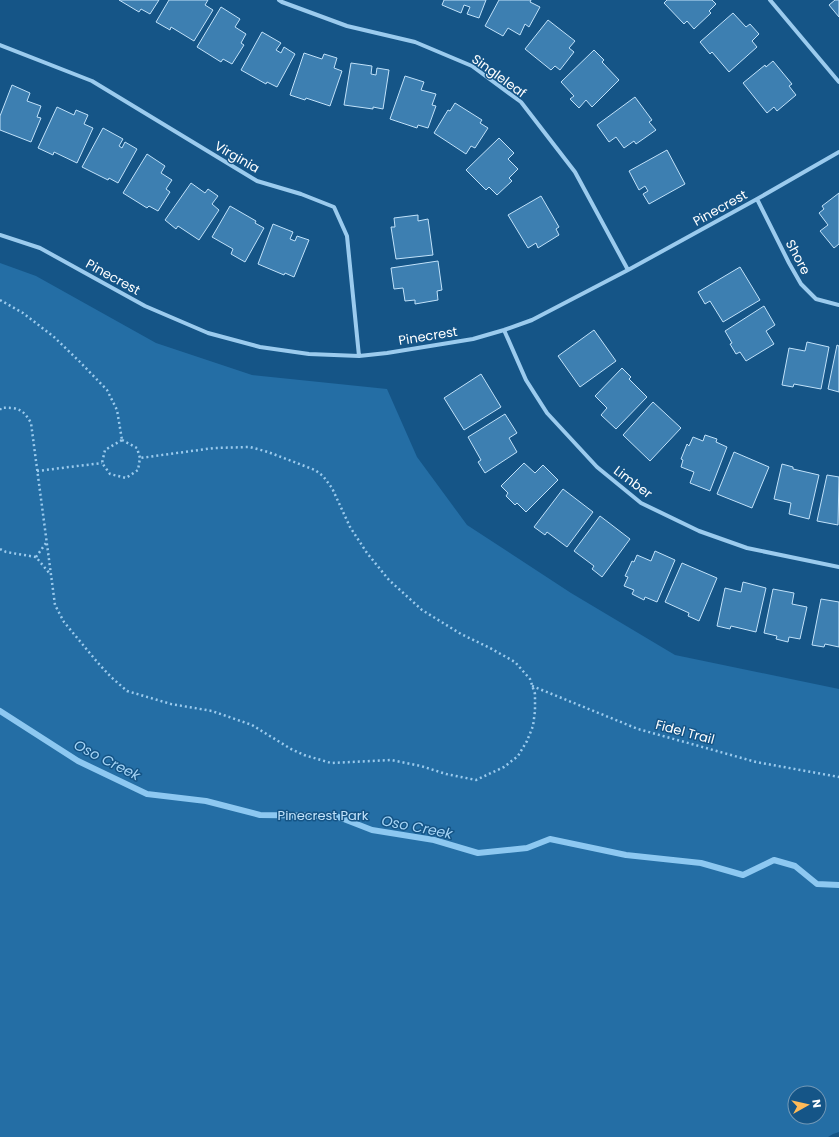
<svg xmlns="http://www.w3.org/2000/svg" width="839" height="1137" font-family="Poppins,sans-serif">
<rect width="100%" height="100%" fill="#155587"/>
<path fill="#246ea5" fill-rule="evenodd" d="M0,263L36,276L156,343L252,375L387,389L417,457L467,525L571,593L675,655L839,689V1132L833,1134L828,1137H0ZM795,1093H819V1117H795Z"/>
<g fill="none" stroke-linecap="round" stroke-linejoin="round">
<path stroke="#8dc8f1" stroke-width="6" d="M0,711L78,761L147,794L206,801L260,815L336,816L372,830L434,840L478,853L527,848L550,839L626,855L701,863L743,875L774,860L795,866L817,884L839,885"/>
</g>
<path fill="#3d7fb1" stroke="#c1e2fa" d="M119,0H159L150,14L141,9L139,12Z
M169,0H208L205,5L213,10L194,41L171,27L170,30L156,22Z
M444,0H486L479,18L467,14L470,7L464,5L461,13L442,5Z
M499,0H531L530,2L540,7L529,27L525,24L520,35L508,28L503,36L485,26Z
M667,0H712L716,4L709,11L711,13L694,29L687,21L684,24L664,3Z
M835,0H839V17L829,5Z
M221,7L240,19L235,27L246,34L241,43L244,45L232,64L223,59L221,62L197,47Z
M733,13L746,27L750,24L759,34L752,41L757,47L729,72L712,52L710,54L700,42Z
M548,20L575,41L569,48L574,52L560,70L555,66L551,70L525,49Z
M262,32L281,43L276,50L281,53L284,47L295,54L277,87L267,82L266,84L241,70Z
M594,50L604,60L602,62L619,80L592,107L586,100L579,108L570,99L574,96L561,82Z
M304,53L322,59L324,54L337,58L334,68L342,71L330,106L306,98L305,100L290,95Z
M773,61L792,84L789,86L796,95L777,111L774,107L767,113L743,83L765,65L766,67Z
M351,63L372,66L371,74L376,75L377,68L389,70L383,109L373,107V109L344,105Z
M405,76L424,82L421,90L436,94L432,105L436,106L428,128L418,125L417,128L390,119Z
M12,85L30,93L27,101L41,106L37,117L41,118L31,142L0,130V116Z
M635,97L652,120L649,122L656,130L636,144L634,141L624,148L616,137L609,142L597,125Z
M455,103L482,120L480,123L488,128L475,148L471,146L466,154L434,133L448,110L450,111Z
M57,107L74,115L76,110L88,115L84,124L93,128L77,163L54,152L53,155L38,148Z
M103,128L123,139L119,146L122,148L125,142L137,149L118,183L109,178L108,180L82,167Z
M499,138L514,153L508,159L518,169L509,178L512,181L497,195L489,187L486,190L466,170Z
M667,150L685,184L649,204L643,194L648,191L645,186L639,190L629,171Z
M147,154L165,166L161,173L172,180L166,189L170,192L158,211L149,206L147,208L123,193Z
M191,183L205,193L208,189L218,196L212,204L219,210L199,240L178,226L176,229L165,220Z
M839,193V244L834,248L820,231L828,225L819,213L824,209L822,206Z
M541,196L559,227L556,229L559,235L538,248L536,243L528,248L508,215Z
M230,206L256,221L255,223L264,228L245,262L231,254L233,249L212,237Z
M418,215V221L428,219L433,255L396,259L391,227H395L394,218Z
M273,224L293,232L290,239L295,241L297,236L309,240L294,277L285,273L284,275L258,264Z
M438,261L442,290L437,291L438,300L415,304V300L405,301L403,288L394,289L391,268Z
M740,267L760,300L723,322L710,301L705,304L698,292Z
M764,306L775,325L766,331L774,344L746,361L740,352L736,354L730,344L732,343L725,331Z
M594,330L616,361L580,387L558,356Z
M807,342L829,347L821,389L794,384L793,387L782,385L789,348L805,351Z
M837,345L839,346V392L828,389Z
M622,368L631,377L629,379L647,397L616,429L601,415L607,408L595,396Z
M481,374L501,407L464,430L444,398Z
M653,402L681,428L650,461L623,435Z
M505,414L517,433L509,438L517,452L485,473L478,462L481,460L468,437Z
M705,435L717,439L716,442L727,447L710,491L690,483L694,472L681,467L683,460L681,459L687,444L689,446L693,437L703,441Z
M734,452L769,467L752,508L717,494Z
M524,463L535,473L543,465L558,480L526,512L517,503L515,505L506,496L508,493L501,486Z
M782,464L793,467V469L819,475L809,519L789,514L791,503L774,499Z
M827,475L839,477L838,525L817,521Z
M563,489L593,512L567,547L547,532L545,535L534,527Z
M600,516L630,539L602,577L592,569L594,566L574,551Z
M655,551L675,560L657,602L645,597L644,600L632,594L634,590L624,586L628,577L625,576L632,561L634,562L637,555L651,561Z
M682,563L717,578L699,621L688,616L689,613L665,602Z
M743,582L766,588L756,632L731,626L730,629L717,626L725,588L741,592Z
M773,589L794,593L792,604L807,607L800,639L789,637L788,642L776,639L777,636L764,633Z
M821,599L839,602V647L825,644L824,647L812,645Z"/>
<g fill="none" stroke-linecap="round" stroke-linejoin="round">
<path stroke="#9bcbee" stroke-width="2.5" stroke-dasharray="2 3" stroke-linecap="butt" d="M0,300L23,313L54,337L79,361L107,390L117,410L122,440
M0,410L1,408C18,407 23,409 31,423L55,605L64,622L98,663L111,677L127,691L171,704L212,711L252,725L291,749L304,755L331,763L391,760L421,766L446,774L476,780L504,767L518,756L527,741L533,726L535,711V694L530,679L515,662L490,648L461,634L422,610L389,580L367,553L350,527L332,488L323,476L315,470L268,452L250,447L214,448L140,458
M122,440L137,448L140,458L138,470L126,478L110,474L102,463L105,450Z
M37,471L102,463
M0,549L6,552L36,557L50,574
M36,557L46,543
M532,686L638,729L756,762L839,777"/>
<path stroke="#9bcbee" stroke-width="4" d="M279,0L282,2L347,26L415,42L472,66L521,102L575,172L628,270
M770,0L839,82
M0,45L92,81L257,181L301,194L334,207L347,236L359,356
M757,199L789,263L801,284L816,299L839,305
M0,235L40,248L145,306L208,333L260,347L309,354L359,356L387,353L473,339L504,330L532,320L628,270L757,199L839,152
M504,330L526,380L547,413L597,467L641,503L699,531L747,548L839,567"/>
</g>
<g text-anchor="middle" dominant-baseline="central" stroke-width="3" stroke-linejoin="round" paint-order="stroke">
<g font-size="13" fill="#fff" stroke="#155587">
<text transform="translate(499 76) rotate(36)">Singleleaf</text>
<text transform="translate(237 157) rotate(30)">Virginia</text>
<text transform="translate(720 208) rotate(-29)">Pinecrest</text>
<text transform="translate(798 257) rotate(62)">Shore</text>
<text transform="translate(113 277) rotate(29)">Pinecrest</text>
<text transform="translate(428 336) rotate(-9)">Pinecrest</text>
<text transform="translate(633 482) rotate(37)">Limber</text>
<text transform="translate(685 732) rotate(15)">Fidel Trail</text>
</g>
<g font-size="13" fill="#c1e2fa" stroke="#155587">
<text x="323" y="815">Pinecrest Park</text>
</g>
<g font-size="14" font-style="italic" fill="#a6d5f6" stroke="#155587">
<text transform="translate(107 760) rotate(27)">Oso Creek</text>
<text transform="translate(417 827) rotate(11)">Oso Creek</text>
</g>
</g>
<g transform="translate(807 1105) rotate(82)"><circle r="19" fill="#155587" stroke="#7399b7"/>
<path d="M0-3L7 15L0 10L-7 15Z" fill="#ffba58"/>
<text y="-6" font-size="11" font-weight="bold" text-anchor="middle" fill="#ffffff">N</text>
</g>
</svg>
